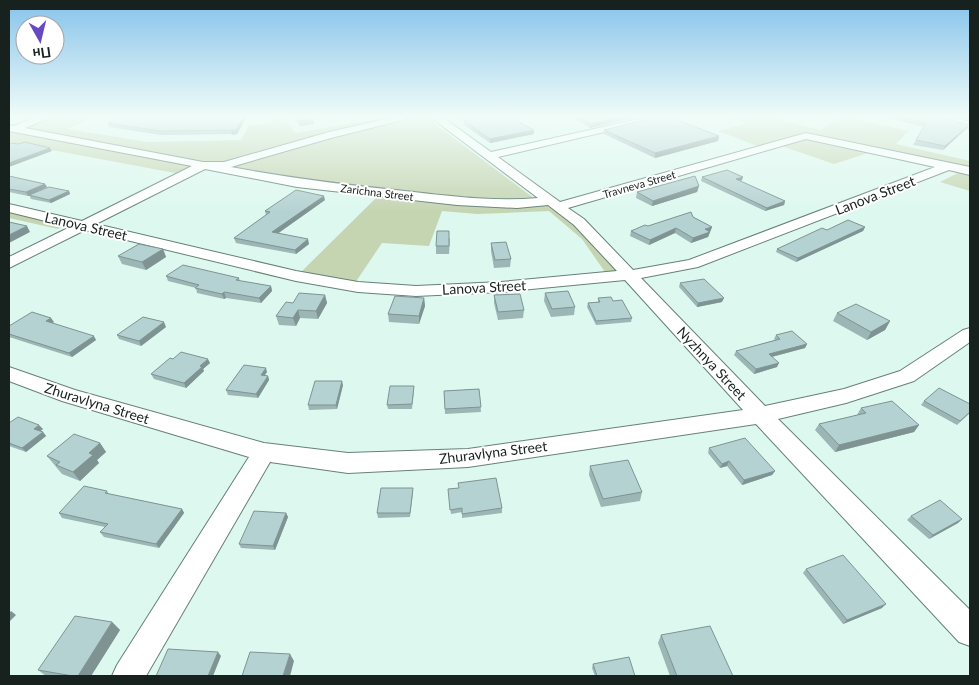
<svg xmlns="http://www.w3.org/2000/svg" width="979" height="685" font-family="Lato,sans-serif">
<rect width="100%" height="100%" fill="#ddf8ef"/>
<path fill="#c5d5b2" d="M54,116H97L67,129L148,142L241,140L249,125L268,124L276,120L274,116H282L296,133L393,116H408L224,163H203L21,127Z
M722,116H788L778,119L820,130L842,116L908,131L896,144L970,161V191L940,182L958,173L868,153L834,164L773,143L760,147L718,131L748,123Z
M426,117L535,199C496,207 453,198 414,194C350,186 288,178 225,167L331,137Z
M9,131L193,165L175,173L9,142Z
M378,196L549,205L574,224L618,271L605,272L582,239L549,211L477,214L442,211L429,246L382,243L355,283L301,272Z
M9,212L66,225L58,229L9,218Z"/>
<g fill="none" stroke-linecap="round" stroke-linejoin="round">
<defs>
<path id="minor" d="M39,116H54L25,128L203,162H224L329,132L399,116H419L331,138L231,167C289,178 347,185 405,191C449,196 494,202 538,198L429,116H441L491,152L652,116H672L498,157L560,202L806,133L970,167V175L949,170L698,267L641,278L765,406L844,389L900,371L963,330L970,328V342L914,381L846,403L778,419L970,610V646L959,642L756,424L468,467L348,473L270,462L146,676H112L117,665L249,457L62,401L9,381V367L75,390L264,443L348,453L468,449L743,410L625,280L501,292L416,296L358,292L296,281L85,230L9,268V257L70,227L9,212V204L82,221L192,166L9,131V125L13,126ZM806,139L935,167L689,260L633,270L584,219L568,208ZM205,169L297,187L457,205L517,208L548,205L574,225L617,271L501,282L416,286L358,282L296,271L96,224Z
M924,116H944L970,122V128Z"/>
</defs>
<use href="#minor" stroke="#678078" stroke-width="2"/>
<use href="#minor" fill="#fff" fill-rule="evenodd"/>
</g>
<path fill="#9cb5b5" d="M124,116H247L237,134L161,135L109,127L108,123Z
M293,116H311L314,124L300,126Z
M458,116H508L534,130V134L490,143L464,125V121Z
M570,116H641L590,128Z
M880,116H936L966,129L943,150L913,145L924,127Z
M954,116H970V120Z
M604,130L719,136L718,141L655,158L604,134Z
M9,176L45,184L47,187L28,196L9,192Z
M702,177L742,180L740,181L785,201L784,205L765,211L701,181Z
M699,186L697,192L652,206L636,198L637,192Z
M69,191L70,194L51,203L31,199L29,195Z
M325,200L278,233L309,244L296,254L236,243L234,238L266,215L265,211Z
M693,217L712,227L708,237L691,243L675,233L649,245L630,236L631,231Z
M865,227L863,231L796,262L776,252L777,249L827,230Z
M450,238L449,254H436V246Z
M491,243L511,259L510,267L494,268L491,251Z
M163,249L166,257L146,270L122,264L118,256Z
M166,276L239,278L240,281L271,286L272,291L261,303L226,298L224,299L197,293L196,288L168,281Z
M680,283L722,302L697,307L679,287Z
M545,293L575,307L574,315L551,317L544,301Z
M325,295L327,303L318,319L300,318L296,326L279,325L276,316L293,303Z
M494,295L524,310L523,318L498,320L494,303Z
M424,298L425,306L419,324L389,322L388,314Z
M598,298L613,301L632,318L631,322L596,325L587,307L588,303L598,302Z
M837,313L890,321L885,330L867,340L833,321Z
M54,322L52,323L96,340L72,357L9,337V326Z
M166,327L141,346L119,339L117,335Z
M776,335L807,344L805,348L772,357L777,367L754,374L734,355L736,351L775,340L774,339Z
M173,359L210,363L203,369L204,371L186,388L154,379L151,374Z
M267,372L265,375L268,376L269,380L258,398L228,395L226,390Z
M343,385L337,409L309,410L308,405Z
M414,386V390L412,409H388L387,405Z
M479,389L481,412L445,414L444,391Z
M924,401L970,413L957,425L921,405Z
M861,408L919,425L914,432L835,452L815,430L819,424L857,415Z
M9,423L43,429L40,431L43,432L46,436L26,452L9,446Z
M100,443L106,452L97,460L99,463L80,481L62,474L47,456Z
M709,448L775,471L772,475L742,485L727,466L720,468L708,453Z
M590,466L642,492L640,501L601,507L589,475Z
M458,483L502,508V513L462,518V512L451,514L448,489L459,488Z
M413,488V493L410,517L378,518L377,513Z
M107,491L109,494L182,509L184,513L159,548L104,537L100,532L105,527L62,518L59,513Z
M286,513L288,517L275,550L241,548L239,544Z
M911,516L962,519L958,523L929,539L907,520Z
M806,569L882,608L843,624L803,573Z
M112,622L120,630L91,676H46L38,670Z
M661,635L733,676H670L658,643Z
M593,664L635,676H595L592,668Z"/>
<path fill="#7f9393" d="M243,116H247L237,134L232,135L231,130Z
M626,116H641L590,128L591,124Z
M313,119L314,124L300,126L299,121Z
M969,125L966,129L943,150L945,146Z
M534,130V134L490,143V139Z
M719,136L718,141L655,158V153Z
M50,148L52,151L9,167V163Z
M743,177L742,180L735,183L736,179Z
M45,184L47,187L28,196L26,192Z
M699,186L697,192L652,206L653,201Z
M69,191L70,194L51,203L49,200Z
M324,196L325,200L273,237L272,232Z
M785,201L784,205L765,211L767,208Z
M27,226L30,232L9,243V235Z
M712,227L708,237L691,243L693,238L705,229Z
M865,227L863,231L796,262L798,258Z
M676,228L675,233L649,245L650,240Z
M308,239L309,244L296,254L295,250Z
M163,249L166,257L146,270L142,262Z
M271,286L272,291L261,303L259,298Z
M224,292L226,298L224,299L222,294Z
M325,295L327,303L318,319L316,311Z
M424,298L425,306L419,324V316Z
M724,298L722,302L697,307L698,303Z
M298,310L300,318L296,326L293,318Z
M51,318L54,322L49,325L46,321Z
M890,321L885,330L867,340L871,332Z
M164,322L166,327L141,346L139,341Z
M94,336L96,340L72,357L69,353Z
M807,344L805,348L767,358L769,354Z
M208,359L210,363L203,369L204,371L186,388L184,383L200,366Z
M779,363L777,367L754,374L756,369Z
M266,368L267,372L262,379L261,375Z
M268,376L269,380L258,398L256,394Z
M342,381L343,385L337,409L336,405Z
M39,425L43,429L38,433L34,429Z
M919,425L914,432L835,452L839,445Z
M43,432L46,436L26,452L22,448Z
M100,443L106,452L97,460L99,463L80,481L73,472L89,453Z
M729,461L727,466L720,468L722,464Z
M775,471L772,475L742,485L744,480Z
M182,509L184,513L159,548L156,544Z
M286,513L288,517L275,550L273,546Z
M962,519L958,523L929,539L933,535Z
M886,604L882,608L843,624L847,620Z
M11,611L16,615L9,622V613Z
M112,622L120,630L91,676H78Z
M218,652L221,656L213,676H208Z
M290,654L294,661L290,676H283Z"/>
<path fill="#b5d2d2" stroke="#7f9393" d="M124,116H243L236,130H231L160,131L108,123Z
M295,116H311L313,119L299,121Z
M463,116H508L534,130L490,139L464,121L469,120Z
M577,116H626L591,124Z
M661,116L670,117L719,136L655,153L604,130Z
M899,116H936L969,125L945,146L916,140L926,123Z
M25,142L50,148L9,163V144L11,143L19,144Z
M727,170L743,177L736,179L785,201L767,208L702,177Z
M9,176L45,184L26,192L9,189Z
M695,176L699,186L653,201L637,192Z
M49,187L69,191L49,200L29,195Z
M296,190L324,196L272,232L308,239L295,250L234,238L270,212L265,211Z
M691,212L693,217L712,227L705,229L710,232L693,238L676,228L650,240L631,231L645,225L648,226Z
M848,220L865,227L798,258L777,249L822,228L827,230Z
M9,222L27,226L9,235Z
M437,231H449V246H436Z
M506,242L511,259L495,260L491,243Z
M139,244L163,249L142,262L118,256Z
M183,265L239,278L236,280L271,286L259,298L224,292L222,294L195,288L199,285L166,276Z
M704,279L724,298L698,303L680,283Z
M568,291L575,307L552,309L545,293Z
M299,293L325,295L316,311L298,310L293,318L276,316L286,302L293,303Z
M520,294L524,310L498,312L494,295Z
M395,296L424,298L419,316L388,314Z
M611,297L613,301L622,300L632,318L596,321L588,303L600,302L598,298Z
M856,304L890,321L871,332L837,313Z
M32,312L51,318L46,321L94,336L69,353L9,334V326Z
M143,317L164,322L139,341L117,335Z
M792,331L807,344L769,354L779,363L756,369L736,351L780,339L776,335Z
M181,352L208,359L200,366L202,367L184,383L151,374L170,358L173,359Z
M244,365L266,368L261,375L268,376L256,394L226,390Z
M315,381H342L336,405H308Z
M390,386H414L412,404L387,405Z
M939,388L970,404V412L960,421L924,401Z
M479,389L481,407L445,409L444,391Z
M892,401L919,425L839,445L819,424L866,413L861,408Z
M18,417L39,425L34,429L43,432L22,448L9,443V423Z
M74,434L100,443L89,453L93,455L73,472L56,465L60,462L47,456Z
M745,438L775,471L744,480L729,461L722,464L709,448Z
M628,460L642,492L603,499L590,466Z
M496,478L502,508L462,514V508L450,510L448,489L459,488L458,483Z
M84,486L107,491L105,493L182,509L156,544L100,532L108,524L59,513Z
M381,488H413L410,513H377Z
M940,500L962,519L933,535L911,516Z
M254,511L286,513L273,546L239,544Z
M843,555L886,604L847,620L806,569Z
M75,616L112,622L78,676H73L38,670Z
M710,626L733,676H677L661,635Z
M168,649L218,652L208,676H156Z
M250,652L290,654L283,676H242Z
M629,657L635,676H597L593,664Z"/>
<linearGradient id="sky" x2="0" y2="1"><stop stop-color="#86c3eb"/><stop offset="0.55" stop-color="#f0fcf8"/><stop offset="1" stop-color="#f0fcf8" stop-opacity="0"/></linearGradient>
<rect width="979" height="212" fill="url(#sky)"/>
<g text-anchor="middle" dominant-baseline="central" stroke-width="4" stroke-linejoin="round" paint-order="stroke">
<g font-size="11" fill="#17211e" stroke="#fff">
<text transform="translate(639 184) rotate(-16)">Travneva Street</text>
<text transform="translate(377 192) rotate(7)">Zarichna Street</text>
</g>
<g font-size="14" fill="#17211e" stroke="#fff">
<text transform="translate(875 195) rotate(-21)">Lanova Street</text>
<text transform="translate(86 226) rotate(13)">Lanova Street</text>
<text transform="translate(484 287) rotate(-3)">Lanova Street</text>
<text transform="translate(712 363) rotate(47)">Nyzhnya Street</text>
<text transform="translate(97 403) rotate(17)">Zhuravlyna Street</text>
<text transform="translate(493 452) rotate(-7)">Zhuravlyna Street</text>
</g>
</g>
<rect width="979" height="685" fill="none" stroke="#17211e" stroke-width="20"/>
<g transform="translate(40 40) rotate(172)"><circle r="24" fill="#ffffff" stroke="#a2a6a5"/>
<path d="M0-4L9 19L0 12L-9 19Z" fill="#664ac3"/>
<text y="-8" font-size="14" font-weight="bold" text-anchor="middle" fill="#17211e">Пн</text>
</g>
</svg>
